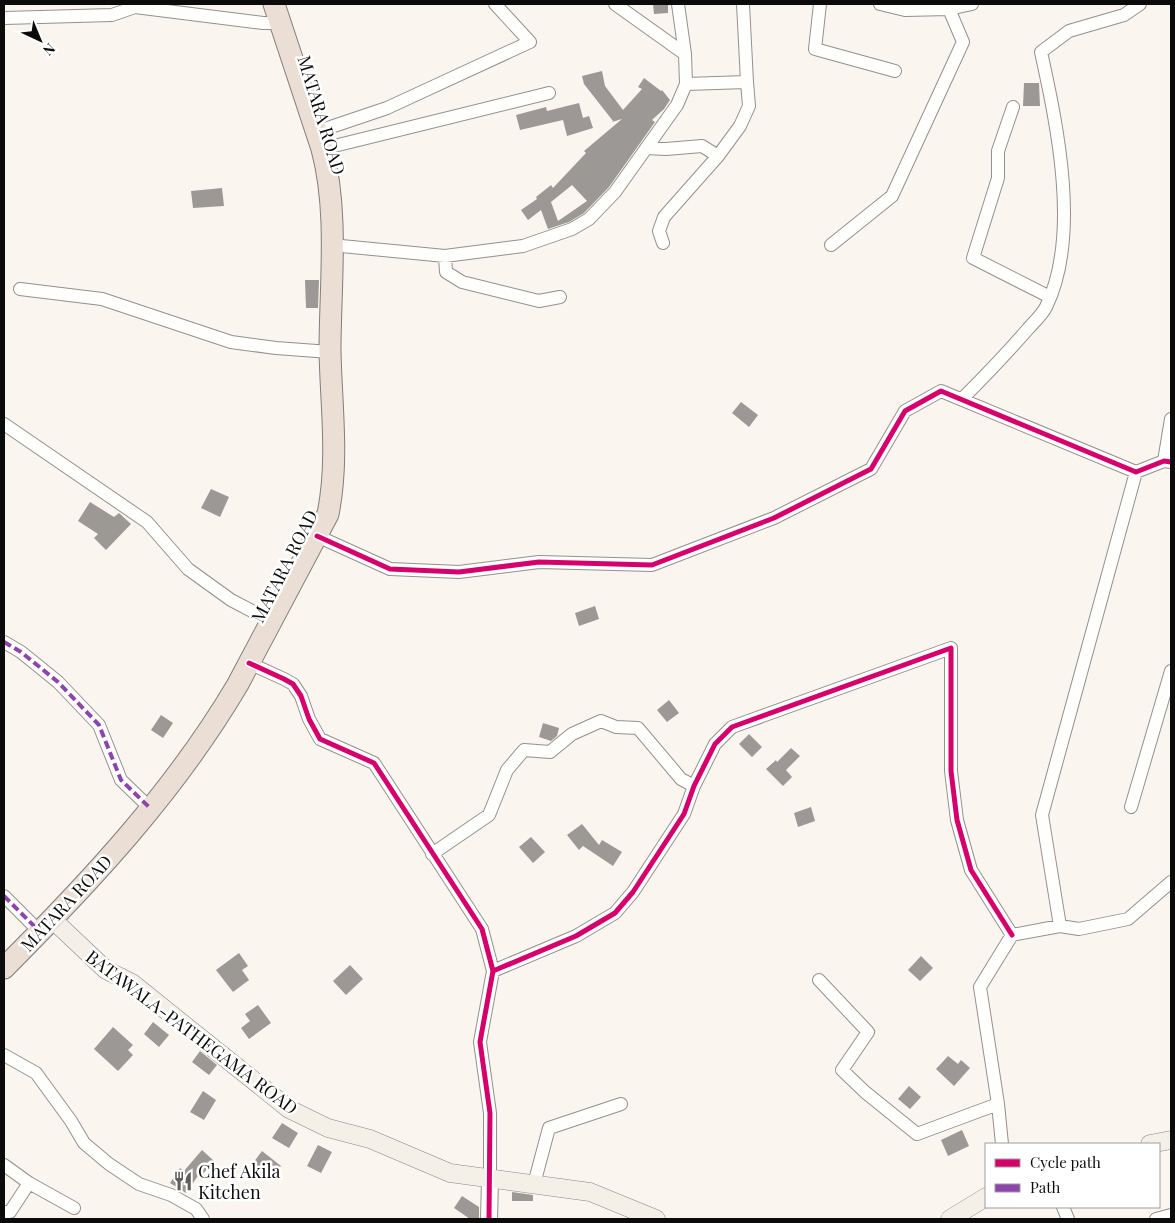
<svg xmlns="http://www.w3.org/2000/svg" width="1175" height="1223" font-family="'Playfair Display',serif">
<rect width="100%" height="100%" fill="#faf6ef"/>
<path fill="#9c9895" fill-rule="evenodd" d="M653,4H668V13L654,14Z
M602,71L605,86L623,110L642,89L638,87L644,78L661,91L662,90L670,100L664,109L652,120L655,122L609,187L584,213L569,222L548,229L541,210L528,220L521,210L537,199L536,197L551,185L553,188L586,153L584,151L622,119L612,122L613,121L584,84L582,76ZM572,185L587,201L558,221L551,202Z
M1024,83H1039L1040,106H1023Z
M579,103L583,118L589,116L593,128L567,136L563,120L520,130L516,115L546,107L547,111Z
M222,188L224,206L193,208L191,191Z
M305,280H319L318,308H306Z
M741,402L758,415L749,427L732,413Z
M211,489L229,497L220,517L201,508Z
M90,502L114,517L119,513L131,524L106,550L94,538L98,534L78,521Z
M595,606L599,619L579,626L575,613Z
M669,700L679,713L667,722L657,710Z
M161,715L173,723L163,738L151,730Z
M543,723L559,728L557,736L551,741L539,737Z
M749,734L762,747L752,757L739,744Z
M791,748L800,756L786,770L792,777L783,786L766,769L776,760L777,762Z
M811,807L815,821L798,827L794,813Z
M582,824L599,845L602,840L622,852L613,866L583,846L579,850L567,835Z
M531,837L545,852L533,863L519,847Z
M239,953L248,966L242,970L249,980L233,992L216,970Z
M921,956L933,968L920,981L908,970Z
M350,965L363,979L346,995L333,981Z
M258,1005L271,1023L249,1039L241,1028L250,1021L245,1014Z
M153,1022L169,1035L159,1047L144,1034Z
M113,1027L133,1045L128,1050L133,1055L118,1071L94,1049Z
M200,1051L217,1065L209,1075L192,1062Z
M948,1056L958,1064L961,1060L970,1068L954,1086L936,1069Z
M909,1086L921,1097L910,1109L898,1099Z
M203,1091L216,1100L204,1120L190,1112Z
M282,1123L298,1133L289,1148L272,1138Z
M962,1130L969,1146L948,1156L941,1140Z
M318,1145L332,1152L321,1173L307,1166Z
M202,1150L214,1161L202,1175L200,1173L186,1193L170,1183L180,1168L184,1171Z
M262,1151L281,1166L271,1177L253,1163Z
M512,1192L533,1195V1201H512Z
M462,1196L479,1207V1219H470L454,1208Z"/>
<g fill="none" stroke-linecap="round" stroke-linejoin="round">
<defs>
<path id="minor" d="M615,4L685,54
M743,4L747,82
M820,4L815,49L895,71
M880,4L905,10L949,9
M4,18L112,15L135,7L263,23H279
M1013,107L998,151V178L973,258L1050,297
M316,132L387,108L530,42L495,4
M646,148L666,149L702,146L718,156
M322,149L549,93
M663,243L659,231L664,217L718,156L740,126L749,106L747,82L686,84
M331,245L445,256L523,246L572,229L589,219L615,192L677,105L686,84L685,54L678,4
M831,245L892,196L963,42L949,9L972,4
M445,256L446,272L462,282L539,301L560,297
M20,289L102,299L231,342L276,348L330,352
M962,399C984,377 1006,354 1027,330C1033,323 1042,315 1046,307C1081,236 1057,125 1041,52L1069,31L1124,15L1140,4
M4,424L147,522L188,569L231,600L271,621
M1164,461L1171,419
M317,536L390,569L459,572L539,562L652,565L774,518L871,469L905,411L941,391L1136,472L1164,461L1171,462
M4,642L21,652L58,682L99,725L121,780L151,809
M249,663L284,679L293,684L301,696L309,719L320,739L374,763L482,929L493,971L480,1042L490,1113V1180
M1131,807L1171,671
M432,854L489,815L507,770L524,750L550,752L572,734L601,721L616,727L638,728L681,779L694,786
M4,896L40,932
M1060,926L1042,815L1136,472
M493,971L576,936L615,913L633,892L684,814L694,786L715,744L732,727L951,648V771L957,820L971,870L1012,935
M819,980L868,1032L842,1070L865,1092L917,1134L998,1104
M4,1055L36,1073L71,1121L84,1143L109,1164L139,1184L171,1195L196,1209L203,1219
M1002,1144L998,1104L980,987L1012,935L1060,926L1079,929L1128,919L1171,882
M4,1165L29,1183L74,1208
M534,1184L549,1128L621,1104
M1063,1207L1068,1219
M4,1212H10L29,1183
M1156,1219L1171,1215"/>
<path id="tertiary" d="M489,1219L490,1180"/>
<path id="secondary" d="M52,919L106,970L132,983L289,1109L328,1128L370,1139L450,1173L590,1192L656,1219
M1150,1144L1171,1140
M950,1219L986,1197"/>
<path id="trunk" d="M4,968C91,881 175,791 238,684L328,514C339,460 331,405 330,351C330,286 339,212 322,149L274,4"/>
</defs>
<use href="#minor" stroke="#93918e" stroke-width="14"/>
<use href="#tertiary" stroke="#93918e" stroke-width="18"/>
<use href="#secondary" stroke="#898784" stroke-width="19"/>
<use href="#trunk" stroke="#807e7b" stroke-width="23"/>
<use href="#minor" stroke="#fefefd" stroke-width="12"/>
<use href="#tertiary" stroke="#fefefd" stroke-width="16"/>
<use href="#secondary" stroke="#f4f0e8" stroke-width="18"/>
<use href="#trunk" stroke="#ebded4" stroke-width="21"/>
<path stroke="#8e44ad" stroke-width="4" stroke-dasharray="8 4" stroke-linecap="butt" d="M4,642L21,652L58,682L99,725L121,780L151,809
M4,896L40,932"/>
<defs>
<path id="cycleway" d="M317,536L390,569L459,572L539,562L652,565L774,518L871,469L905,411L941,391L1136,472L1164,461L1171,462
M249,663L284,679L293,684L301,696L309,719L320,739L374,763L482,929L493,971L480,1042L490,1113L489,1219
M493,971L576,936L615,913L633,892L684,814L694,786L715,744L732,727L951,648V771L957,820L971,870L1012,935"/>
</defs>
<use href="#cycleway" stroke="#fff" stroke-width="8"/>
<use href="#cycleway" stroke="#d6006c" stroke-width="5"/>
</g>
<defs>
<symbol id="restaurant-bare" viewBox="-9 -9 18 18"><path d="M-5-6h1v4h1v-4h1v4h1v-4h1v5L-1.5 .5V6h-2V.5L-5-1ZM5-6V6H3V1.5H1.5Q1.5-4 5-6Z" fill="#5f5d5b" stroke="#fff" stroke-width="2.5" paint-order="stroke"/></symbol>
</defs>
<g fill-rule="evenodd">
<use href="#restaurant-bare" x="169" y="1167" width="28" height="28"/>
</g>
<g text-anchor="middle" dominant-baseline="central" stroke-width="5" stroke-linejoin="round" paint-order="stroke">
<g font-size="18" fill="#0b0b0b" stroke="#fff">
<text transform="translate(322 115) rotate(73)">MATARA ROAD</text>
<text transform="translate(284 566) rotate(-63)">MATARA ROAD</text>
<text transform="translate(66 903) rotate(-47)">MATARA ROAD</text>
<text transform="translate(192 1032) rotate(37)">BATAWALA-PATHEGAMA ROAD</text>
</g>
<g font-size="18" fill="#0b0b0b" stroke="#fff" text-anchor="start">
<text x="198" y="1171">Chef Akila<tspan x="198" dy="21">Kitchen</tspan></text>
</g>
</g>
<rect width="1175" height="1223" fill="none" stroke="#0b0b0b" stroke-width="10"/>
<rect x="985" y="1143" width="175" height="65" fill="#ffffff" stroke="#9d9d9d"/>
<rect x="995" y="1159" width="25" height="8" fill="#d6006c" stroke="#9d9d9d"/>
<text x="1030" y="1168" font-size="15" fill="#0b0b0b">Cycle path</text>
<rect x="995" y="1184" width="25" height="8" fill="#8e44ad" stroke="#9d9d9d"/>
<text x="1030" y="1193" font-size="15" fill="#0b0b0b">Path</text>
<g transform="translate(40 40) rotate(136)" stroke="#ffffff" stroke-width="4" paint-order="stroke">
<path d="M0-4L9 19L0 12L-9 19Z" fill="#0b0b0b"/>
<text y="-8" font-size="14" font-weight="bold" text-anchor="middle" fill="#0b0b0b">N</text>
</g>
</svg>
